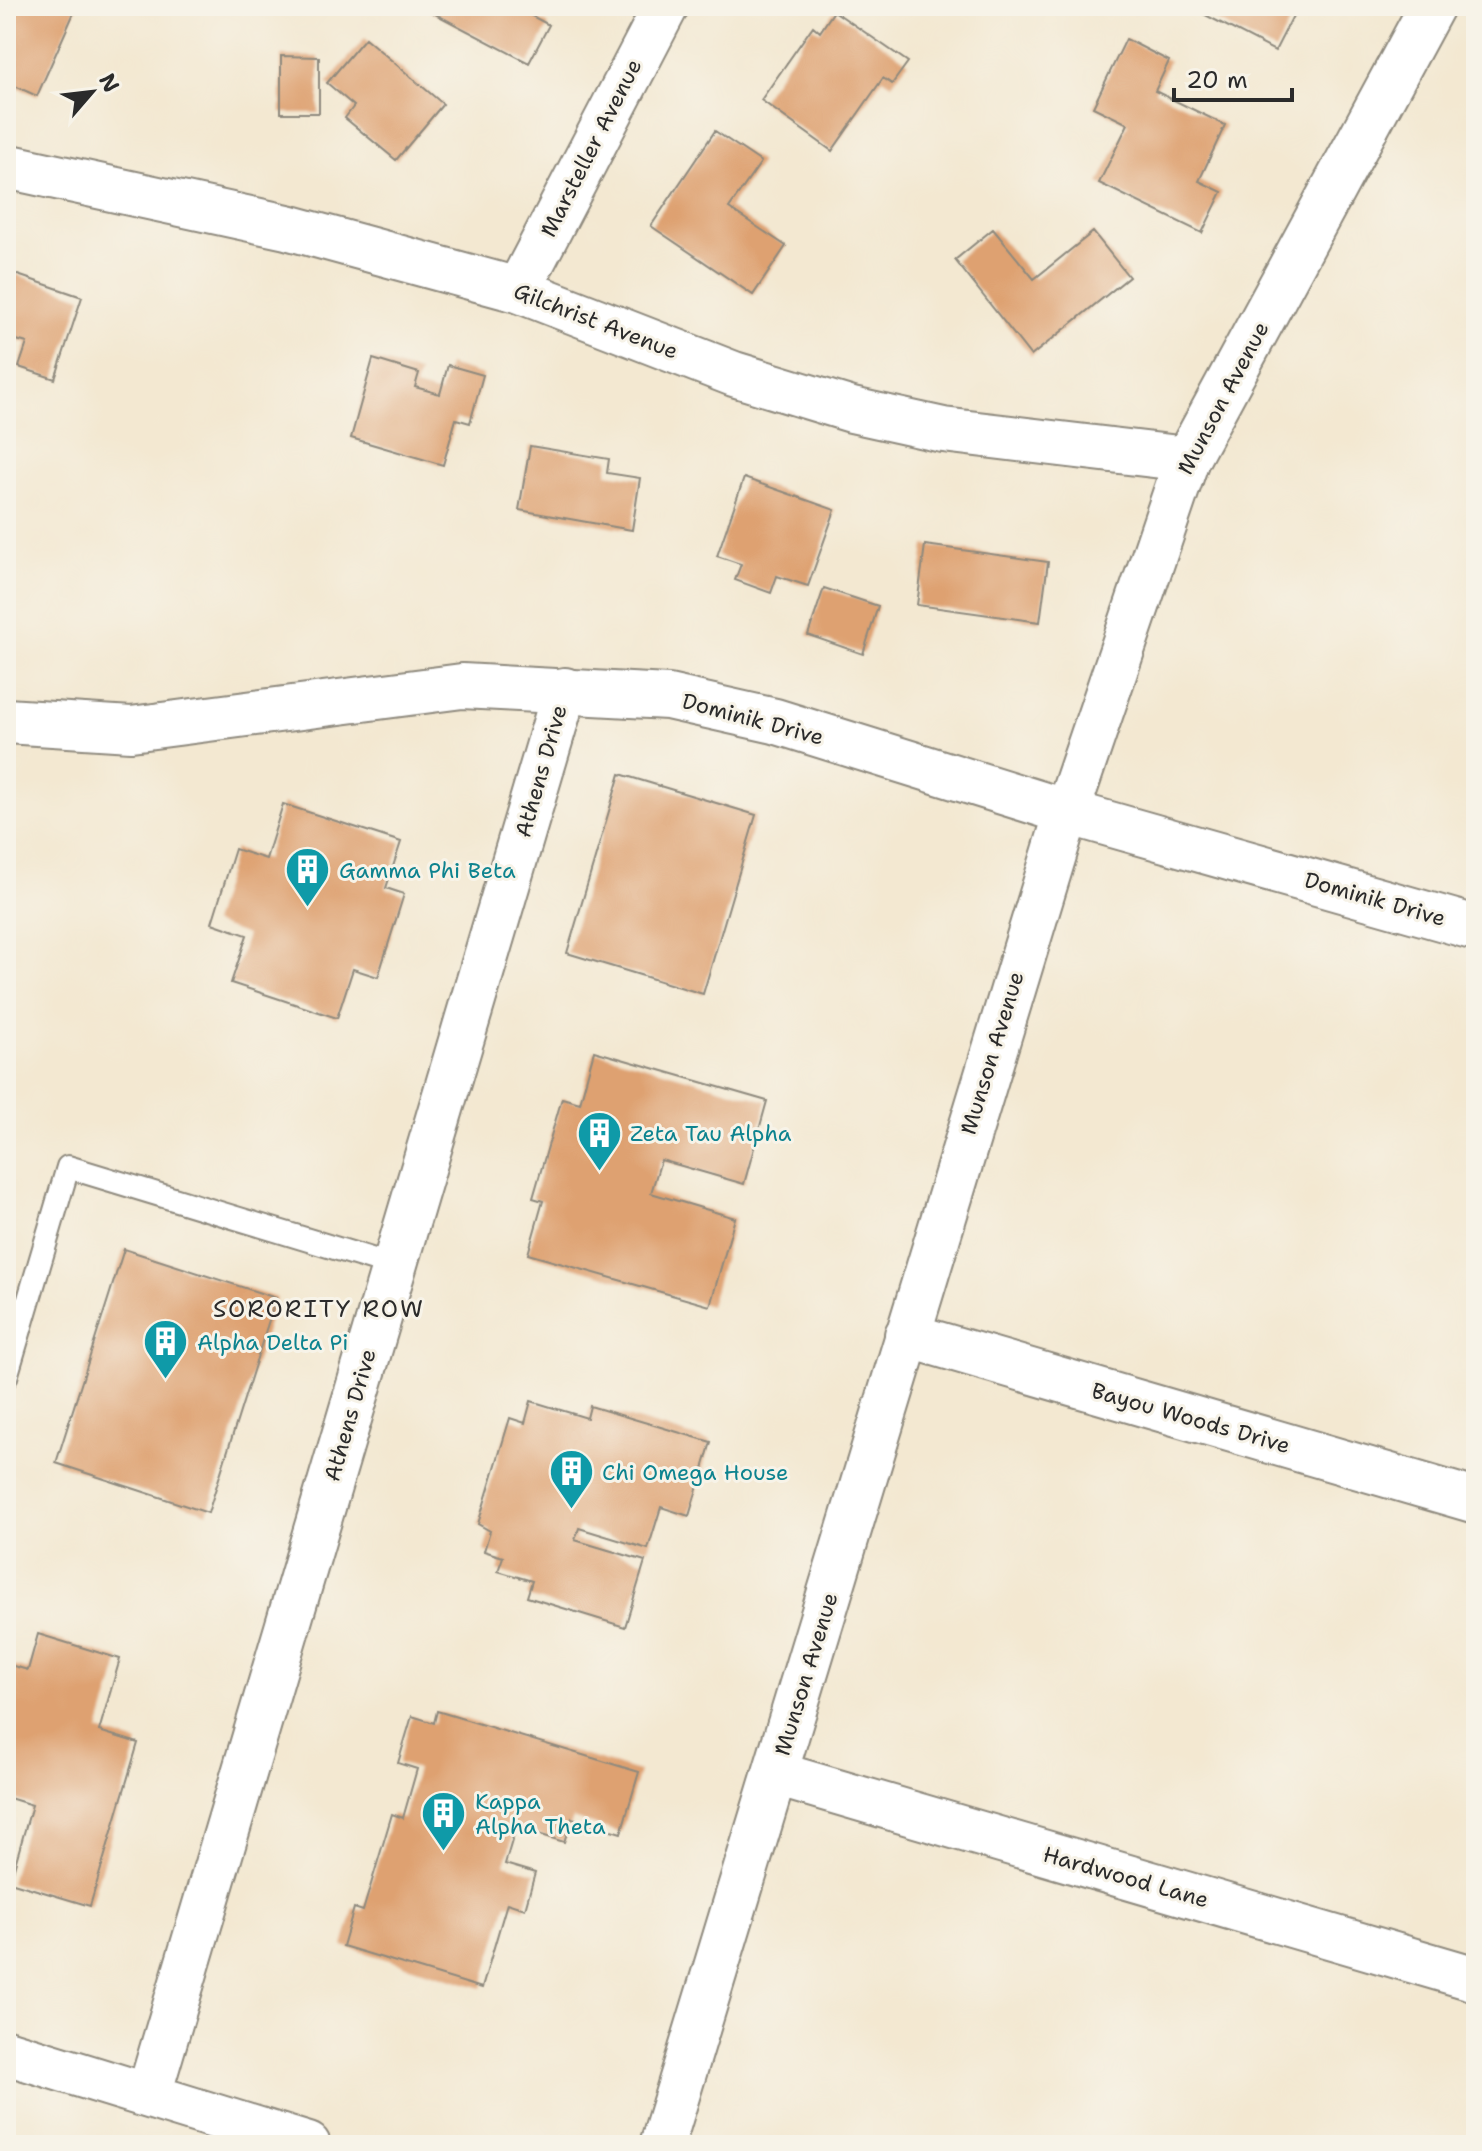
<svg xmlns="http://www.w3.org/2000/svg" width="1482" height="2151" font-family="'Shantell Sans',sans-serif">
<rect width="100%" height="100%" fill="#f7f3e8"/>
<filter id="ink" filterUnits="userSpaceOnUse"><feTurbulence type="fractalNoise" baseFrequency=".0125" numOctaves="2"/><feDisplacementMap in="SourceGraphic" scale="16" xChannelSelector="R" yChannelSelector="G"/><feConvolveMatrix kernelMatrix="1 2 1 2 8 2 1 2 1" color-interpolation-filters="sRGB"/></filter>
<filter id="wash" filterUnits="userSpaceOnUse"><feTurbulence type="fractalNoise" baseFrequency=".006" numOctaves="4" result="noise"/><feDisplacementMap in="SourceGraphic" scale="32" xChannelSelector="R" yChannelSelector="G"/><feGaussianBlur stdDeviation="1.8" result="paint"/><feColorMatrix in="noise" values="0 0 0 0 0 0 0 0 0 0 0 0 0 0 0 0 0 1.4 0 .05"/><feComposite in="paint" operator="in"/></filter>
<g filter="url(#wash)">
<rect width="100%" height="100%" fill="#f3e8d1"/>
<g id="blocks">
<path fill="#dea171" d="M6,6H77L37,96L6,82Z
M420,6H513L549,25L529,63Z
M1188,6H1298L1275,51Z
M834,11L908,62L892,84L883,78L832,151L761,100L813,26L820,32Z
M365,38L443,104L396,160L345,118L354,106L327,83Z
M1126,39L1169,61L1155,91L1225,125L1199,181L1222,192L1202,233L1099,183L1128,124L1093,107Z
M281,56L319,57V113H281Z
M715,131L761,162L729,208L786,246L753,295L651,226Z
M993,229L1034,279L1093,232L1129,277L1031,356L955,260Z
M6,271L82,297L55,379L19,367L27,343L6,337Z
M373,359L419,373L415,387L440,394L448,365L483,375L470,423L456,419L443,465L351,438Z
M530,446L609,459L607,473L640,478L632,530L519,510Z
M744,478L835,510L808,586L777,576L771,593L735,580L741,564L717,556Z
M925,545L1048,562L1040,622L917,605Z
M824,588L878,606L863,654L808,635Z
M620,774L756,815L703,994L567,953Z
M283,804L401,842L386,888L404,894L378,977L353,969L337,1018L231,983L247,935L212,923L235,849L266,859Z
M594,1051L767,1101L744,1184L661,1160L651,1193L735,1218L710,1306L528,1254L543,1201L533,1198L562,1098L580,1103Z
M124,1249L276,1298L208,1513L56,1463Z
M531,1401L587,1418L590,1406L711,1442L689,1516L661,1507L648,1549L579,1528L575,1540L645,1561L625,1627L527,1597L532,1581L498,1571L503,1557L484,1551L490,1531L478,1524L510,1418L525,1423Z
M38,1634L120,1659L99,1731L138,1743L90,1906L10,1882L32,1805L6,1797V1664L28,1670Z
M437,1711L639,1772L621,1833L572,1818L564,1842L516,1827L505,1864L535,1873L525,1909L507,1903L482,1988L343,1946L354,1908L363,1911L392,1814L403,1818L417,1769L398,1763L412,1716L434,1723Z"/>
</g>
</g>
<g filter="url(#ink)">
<use href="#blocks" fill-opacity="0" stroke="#8f8a7e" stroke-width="2"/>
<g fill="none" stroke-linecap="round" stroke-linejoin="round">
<defs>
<path id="lane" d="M6,1377L68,1167L394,1266"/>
<path id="street" d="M6,166L287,227L518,290L734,374L852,410L943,430L1187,459
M518,290L666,6
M907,1335L1476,1501
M776,1774L1476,1979
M6,2052L308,2145
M149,2094L565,690"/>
<path id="secondary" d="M6,721L131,729L462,686L668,697L775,721L1067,812L1476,928
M662,2145L1067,812L1187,459L1432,6"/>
</defs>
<use href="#lane" stroke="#8f8a7e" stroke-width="26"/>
<use href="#street" stroke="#8f8a7e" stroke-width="48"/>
<use href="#secondary" stroke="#8f8a7e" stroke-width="48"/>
<use href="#lane" stroke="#fff" stroke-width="22"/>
<use href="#street" stroke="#fff" stroke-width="44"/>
<use href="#secondary" stroke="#fff" stroke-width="44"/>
</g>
</g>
<defs>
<symbol id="building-pin" viewBox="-11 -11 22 30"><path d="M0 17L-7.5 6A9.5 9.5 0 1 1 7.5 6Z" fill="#0f9aa8" stroke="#f7f3e8"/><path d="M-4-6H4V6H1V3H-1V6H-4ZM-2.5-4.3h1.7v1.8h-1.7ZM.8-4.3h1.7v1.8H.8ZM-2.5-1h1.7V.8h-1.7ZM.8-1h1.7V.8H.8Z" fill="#fff"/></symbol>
</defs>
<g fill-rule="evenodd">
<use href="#building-pin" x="282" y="844" width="51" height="69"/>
<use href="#building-pin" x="574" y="1108" width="51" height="69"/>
<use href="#building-pin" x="140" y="1316" width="51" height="69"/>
<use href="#building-pin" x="546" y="1446" width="51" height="69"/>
<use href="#building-pin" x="418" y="1788" width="51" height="69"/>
</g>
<g text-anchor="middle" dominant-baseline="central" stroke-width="6" stroke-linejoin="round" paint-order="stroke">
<g font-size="22" fill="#2b2b2b" stroke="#f7f3e8">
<text transform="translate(591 148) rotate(-63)">Marsteller Avenue</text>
<text transform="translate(596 321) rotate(21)">Gilchrist Avenue</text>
<text transform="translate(1223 398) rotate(-62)">Munson Avenue</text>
<text transform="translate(753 719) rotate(15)">Dominik Drive</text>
<text transform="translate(541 771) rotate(-74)">Athens Drive</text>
<text transform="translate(1375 899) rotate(16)">Dominik Drive</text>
<text transform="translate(992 1053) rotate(-73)">Munson Avenue</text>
<text transform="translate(350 1415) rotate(-74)">Athens Drive</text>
<text transform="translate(1191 1418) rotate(16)">Bayou Woods Drive</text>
<text transform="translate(806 1674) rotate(-73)">Munson Avenue</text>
<text transform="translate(1126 1877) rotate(16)">Hardwood Lane</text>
</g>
<g font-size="22" fill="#0d838f" stroke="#f7f3e8" text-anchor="start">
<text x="339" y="870">Gamma Phi Beta</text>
<text x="630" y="1133">Zeta Tau Alpha</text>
<text x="197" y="1342">Alpha Delta Pi</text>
<text x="602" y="1472">Chi Omega House</text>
<text x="475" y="1801">Kappa<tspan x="475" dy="25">Alpha Theta</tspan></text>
</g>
<g font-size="24" letter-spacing="2" fill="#2b2b2b" stroke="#f7f3e8">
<text x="319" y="1309">SORORITY ROW</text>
</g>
</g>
<rect width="1482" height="2151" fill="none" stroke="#f7f3e8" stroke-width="32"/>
<g transform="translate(92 92) rotate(62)" stroke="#f7f3e8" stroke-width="6" paint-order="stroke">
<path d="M0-6L14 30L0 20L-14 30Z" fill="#2b2b2b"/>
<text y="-12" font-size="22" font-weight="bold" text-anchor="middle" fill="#2b2b2b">N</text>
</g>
<path d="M1174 88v12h118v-12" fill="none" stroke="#2b2b2b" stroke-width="4"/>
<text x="1186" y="88" font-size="24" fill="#2b2b2b" stroke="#f7f3e8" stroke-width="6" paint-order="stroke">20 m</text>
</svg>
